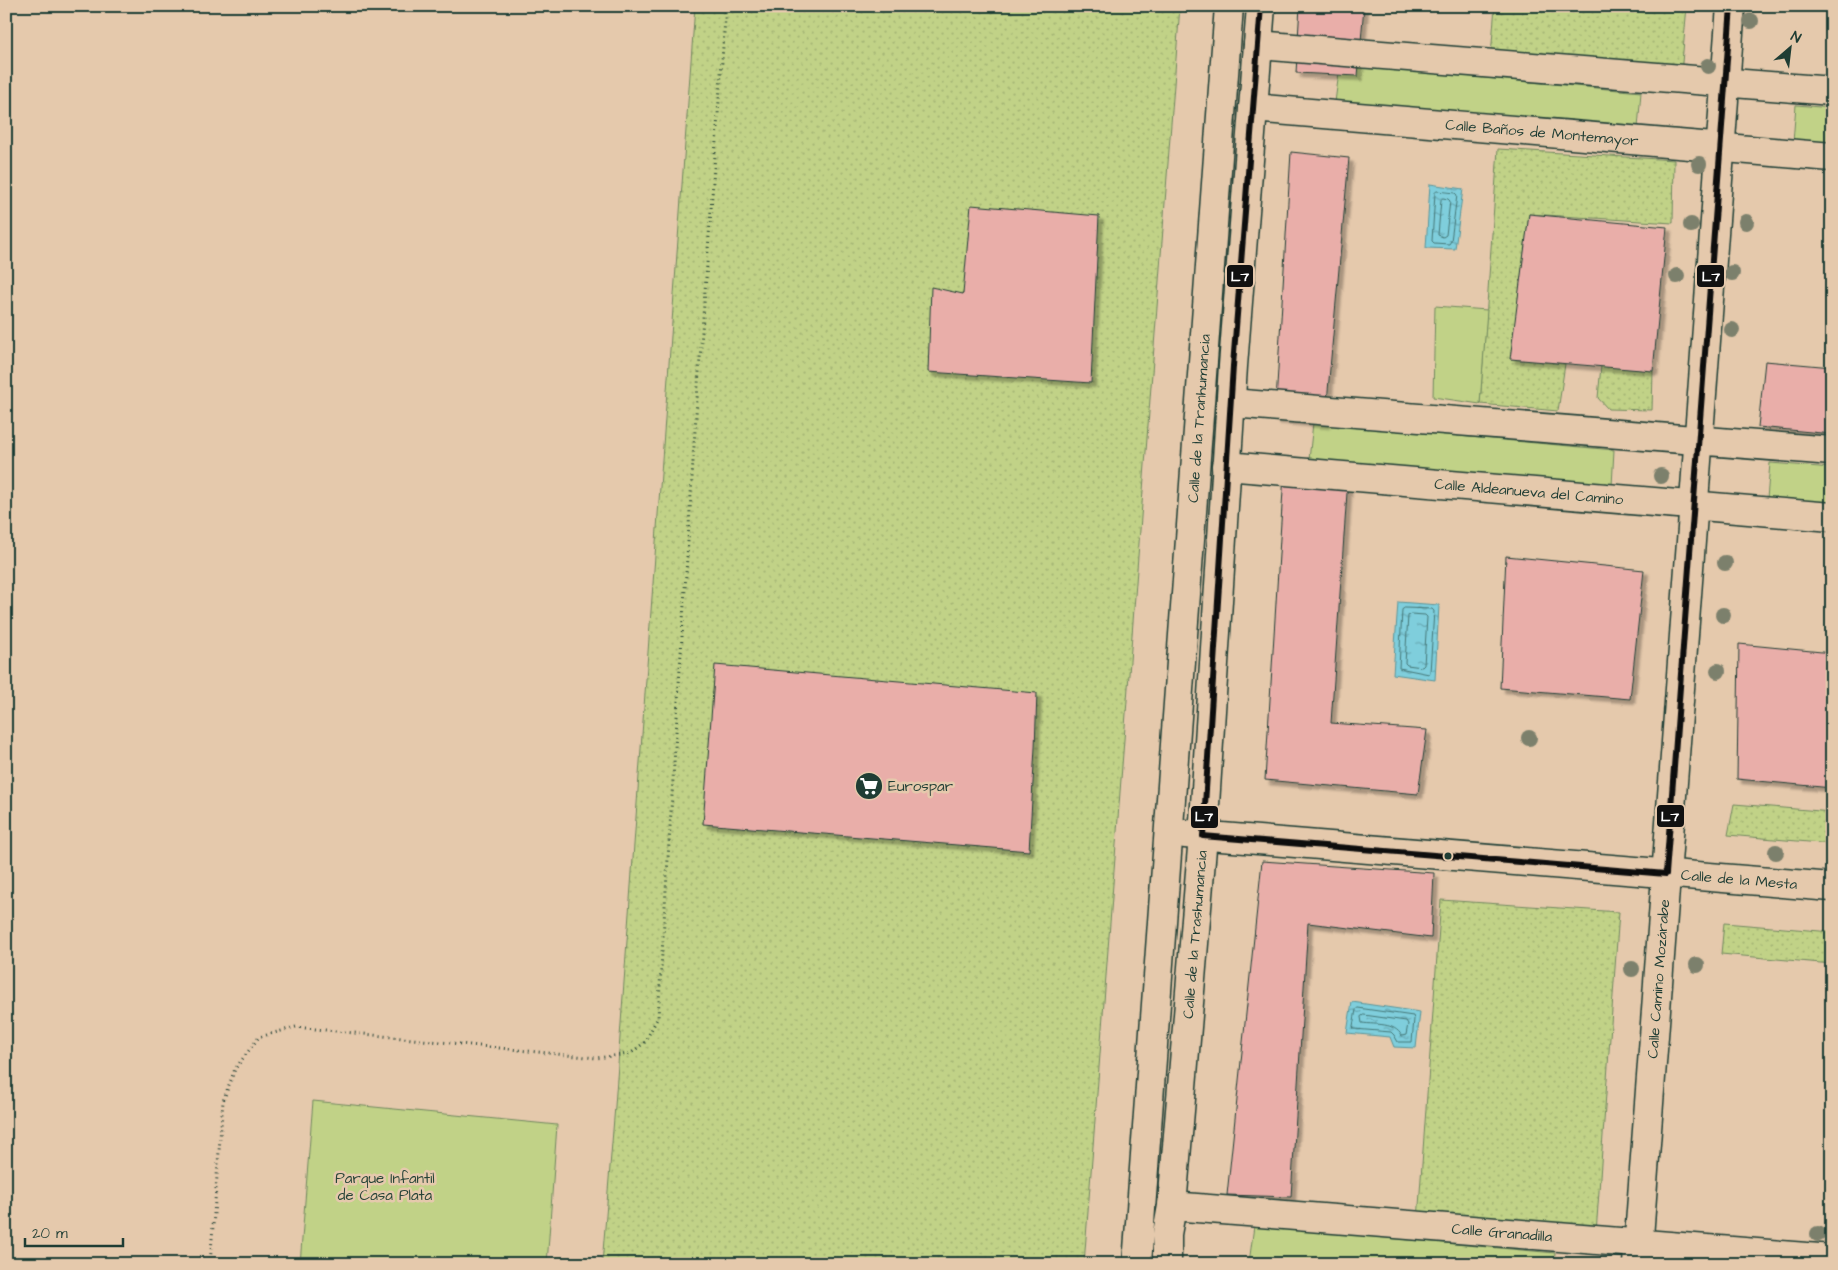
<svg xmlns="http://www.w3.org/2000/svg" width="1838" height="1270" font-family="'Architects Daughter',sans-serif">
<defs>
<pattern id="grass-dots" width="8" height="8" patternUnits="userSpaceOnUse" patternTransform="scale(1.25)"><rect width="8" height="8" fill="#c1d287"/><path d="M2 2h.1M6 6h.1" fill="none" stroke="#a5b575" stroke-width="1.8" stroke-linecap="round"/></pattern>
<pattern id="water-ripples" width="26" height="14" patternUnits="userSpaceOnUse" patternTransform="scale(1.25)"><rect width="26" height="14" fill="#7fcedc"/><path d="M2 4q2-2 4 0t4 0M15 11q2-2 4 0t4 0" fill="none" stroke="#67a8b3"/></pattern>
<filter id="shadow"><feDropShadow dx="4.5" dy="4.5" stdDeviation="1" flood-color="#0004"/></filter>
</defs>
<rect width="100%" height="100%" fill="#e5c9ac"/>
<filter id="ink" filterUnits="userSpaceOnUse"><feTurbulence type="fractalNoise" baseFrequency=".02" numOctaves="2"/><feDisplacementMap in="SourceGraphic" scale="10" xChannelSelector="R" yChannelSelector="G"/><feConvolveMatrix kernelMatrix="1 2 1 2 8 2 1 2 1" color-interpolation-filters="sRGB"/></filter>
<g filter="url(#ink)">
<path fill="url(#grass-dots)" stroke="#70885e" d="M695,6H1180L1084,1264H602L615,1106Z
M1495,6H1687L1681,74L1491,56Z
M1498,149L1674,160L1673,223L1529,214L1511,359L1565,364L1558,411L1480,404Z
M1601,366L1653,371L1652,410L1608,409L1598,398Z
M1734,804L1832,812V844L1728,835Z
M1441,900L1619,912L1596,1233L1418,1220Z
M1724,923L1832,932V964L1721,954Z"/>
<path fill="#c1d287" stroke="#70885e" d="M1340,65L1641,92L1638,128L1335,102Z
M1796,105L1832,108V145L1793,142Z
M1435,306L1487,310L1480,404L1433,397Z
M1313,423L1614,450L1612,486L1309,460Z
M1770,463L1832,468V505L1767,499Z
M313,1101L557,1125L547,1264H300Z
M1254,1226L1555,1253L1554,1264L1249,1263Z"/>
<path fill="url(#water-ripples)" stroke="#599499" d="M1430,184L1463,189L1455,249L1426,248Z
M1398,602L1439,605L1435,680L1393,674Z
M1352,1002L1420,1012L1416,1048L1394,1047L1390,1037L1347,1033Z"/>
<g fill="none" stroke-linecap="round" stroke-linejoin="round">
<path stroke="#457777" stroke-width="1" d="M1437,191L1455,193L1457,195L1451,241L1449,244L1434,243L1432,241L1435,193Z
M1443,198L1448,199L1450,201L1446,235L1443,237L1438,235L1441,200Z
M1405,608L1432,609L1434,611L1430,672L1429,674L1399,668L1402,610Z
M1411,614L1425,615L1427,617L1424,665L1422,667L1407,665L1405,663L1408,616Z
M1358,1008L1413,1016L1414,1019L1412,1042H1398L1394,1035L1391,1032L1354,1029L1353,1026L1356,1010Z
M1364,1015L1406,1021L1408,1024L1406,1035L1402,1036C1394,1022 1377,1025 1362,1023L1361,1017Z"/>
</g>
<path fill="#e9aea9" stroke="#1f3d34" filter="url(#shadow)" d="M1300,6H1364L1358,76L1296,73Z
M1291,152L1349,158L1325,424L1275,419Z
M971,205L1099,216L1091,383L928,372L931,287L963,294Z
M1529,214L1667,227L1653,371L1510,359Z
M1765,361L1832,367V434L1758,427Z
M1285,458L1349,464L1331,723L1427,730L1418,794L1265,780Z
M1506,556L1644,570L1630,699L1500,688Z
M1739,644L1832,653V788L1737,779Z
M715,665L1037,693L1035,748L1029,851L703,824Z
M1262,861L1434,873L1431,938L1308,923L1291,1197L1227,1195Z"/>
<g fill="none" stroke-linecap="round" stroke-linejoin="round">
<defs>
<g id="minor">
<path d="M1258,45L1832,91"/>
<path id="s1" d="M1253,108L1832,157"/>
<path d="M1231,403L1832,451"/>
<path id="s2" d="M1226,466L1832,517"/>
<path id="s3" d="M1185,834L1832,887"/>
<path id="s4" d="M1172,1206L1832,1259"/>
<path id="s5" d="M1137,1264L1229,6"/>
<path id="s6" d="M1167,1264V1234L1172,1206L1203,836L1233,366L1261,6"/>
<path id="s7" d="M1637,1264L1731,6"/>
</g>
</defs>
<use href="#minor" stroke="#1f3d34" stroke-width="31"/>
<path stroke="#1f3d34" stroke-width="3" stroke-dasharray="1 4" stroke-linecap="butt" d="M210,1264L223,1101L235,1069L259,1037L296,1027L596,1058L630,1054L645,1042L658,1017L697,399L726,6"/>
<use href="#minor" stroke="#e5c9ac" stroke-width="28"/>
<defs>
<path id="bus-1" d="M1261,6L1233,366L1203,836L1666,874L1731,6"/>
</defs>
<use href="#bus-1" stroke="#e5c9ac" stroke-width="10"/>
<use href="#bus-1" stroke="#111" stroke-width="6"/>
</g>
<g fill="#7c806c">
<circle cx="1751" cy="21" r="8"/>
<circle cx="1708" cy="66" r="8"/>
<circle cx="1699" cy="164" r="8"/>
<circle cx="1746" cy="222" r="8"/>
<circle cx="1691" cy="225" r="8"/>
<circle cx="1732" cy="273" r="8"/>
<circle cx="1677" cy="276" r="8"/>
<circle cx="1732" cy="330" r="8"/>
<circle cx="1661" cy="476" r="8"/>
<circle cx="1725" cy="563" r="8"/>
<circle cx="1723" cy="615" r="8"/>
<circle cx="1718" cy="671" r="8"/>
<circle cx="1529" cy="738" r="8"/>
<circle cx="1776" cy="852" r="8"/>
<circle cx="1697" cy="965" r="8"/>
<circle cx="1632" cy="969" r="8"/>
<circle cx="1818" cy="1234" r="8"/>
</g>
</g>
<defs>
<symbol id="supermarket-disc" viewBox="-11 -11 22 22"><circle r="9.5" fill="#1f3d34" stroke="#e5c9ac"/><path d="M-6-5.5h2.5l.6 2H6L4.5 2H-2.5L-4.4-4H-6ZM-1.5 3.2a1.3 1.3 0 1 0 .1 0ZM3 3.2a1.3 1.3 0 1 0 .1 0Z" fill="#fff"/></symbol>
</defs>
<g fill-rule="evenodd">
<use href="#supermarket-disc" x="853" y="770" width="32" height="32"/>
</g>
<circle fill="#1f3d34" stroke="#e5c9ac" stroke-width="2" cx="1448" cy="856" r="4.5"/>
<g text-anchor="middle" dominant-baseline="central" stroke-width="5" stroke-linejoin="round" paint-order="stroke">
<g font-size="15" fill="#1f3d34" stroke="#e5c9ac">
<text stroke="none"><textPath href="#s1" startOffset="290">Calle Baños de Montemayor</textPath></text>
<text stroke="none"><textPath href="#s5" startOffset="848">Calle de la Tranhumancia</textPath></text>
<text stroke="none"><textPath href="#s2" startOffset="304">Calle Aldeanueva del Camino</textPath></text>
<text stroke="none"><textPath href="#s3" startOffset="556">Calle de la Mesta</textPath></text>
<text stroke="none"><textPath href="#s6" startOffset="331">Calle de la Trashumancia</textPath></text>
<text stroke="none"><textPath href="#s7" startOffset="286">Calle Camino Mozárabe</textPath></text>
<text stroke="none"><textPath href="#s4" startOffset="331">Calle Granadilla</textPath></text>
</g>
<g font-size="15" fill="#1f3d34" stroke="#e5c9ac" text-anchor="start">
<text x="888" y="786">Eurospar</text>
</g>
<g font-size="15" fill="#274438" stroke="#e5c9ac">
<text x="385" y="1178">Parque Infantil<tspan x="385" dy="17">de Casa Plata</tspan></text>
</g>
</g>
<g stroke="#e5c9ac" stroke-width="2">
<rect x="1226" y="264" width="28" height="24" rx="5" fill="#111"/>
<rect x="1696" y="264" width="29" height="24" rx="5" fill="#111"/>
<rect x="1656" y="804" width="29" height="24" rx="5" fill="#111"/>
<rect x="1190" y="805" width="29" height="24" rx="5" fill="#111"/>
</g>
<g font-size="14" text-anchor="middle" font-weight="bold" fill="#fff">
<text x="1240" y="281">L7</text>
<text x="1711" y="281">L7</text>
<text x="1670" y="821">L7</text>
<text x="1204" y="821">L7</text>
</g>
<rect width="1838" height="1270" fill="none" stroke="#e5c9ac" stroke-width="25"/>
<rect x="12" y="12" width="1813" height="1245" fill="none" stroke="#1f3d34" stroke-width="2" filter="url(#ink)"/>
<g transform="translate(1790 48) rotate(28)" stroke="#e5c9ac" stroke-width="4" paint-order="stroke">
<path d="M0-4L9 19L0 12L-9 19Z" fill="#1f3d34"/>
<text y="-8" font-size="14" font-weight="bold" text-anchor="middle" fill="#1f3d34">N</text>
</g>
<path d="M25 1238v8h98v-8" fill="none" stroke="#1f3d34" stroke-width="2.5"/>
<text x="32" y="1238" font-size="15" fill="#1f3d34" stroke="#e5c9ac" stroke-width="4" paint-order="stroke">20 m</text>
</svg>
